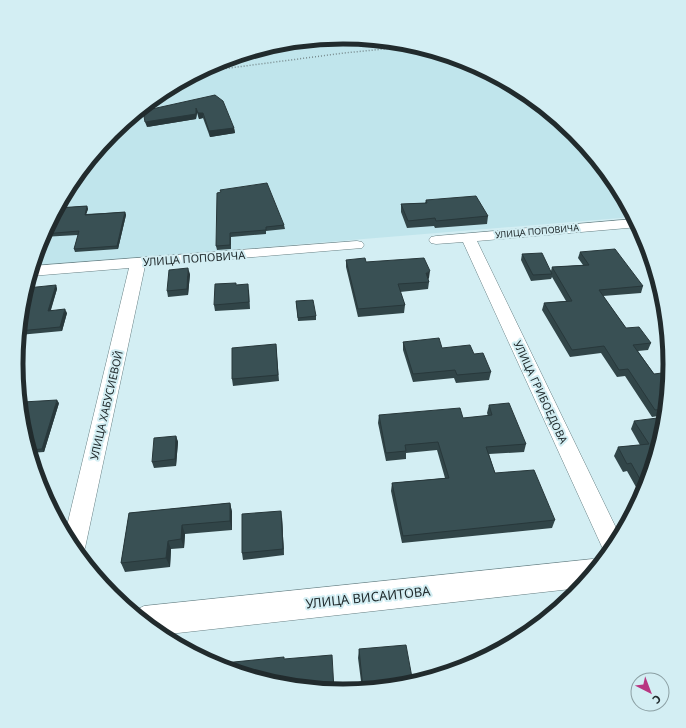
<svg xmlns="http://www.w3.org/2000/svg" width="686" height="728" font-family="'Noto Sans',sans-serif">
<rect width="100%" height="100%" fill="#d3eef3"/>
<path fill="#c0e5ec" d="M343,37L407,43L468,62L525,92L574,133L615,183L633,217L33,266L41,239L71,182L112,133L162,92L218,62L279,43Z"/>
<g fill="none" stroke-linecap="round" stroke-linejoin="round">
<defs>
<path id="minor" d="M635,219L639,227L477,241L620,536L607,555L602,547L463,242L436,244L431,243L429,240L431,237L436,236Z
M357,241L362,242L364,245L362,248L145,266L85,548L80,556L71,545L65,534L129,268L31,276L33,266Z"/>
<path id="secondary" d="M593,559L601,562L580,588L160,635L132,612L144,606Z"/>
</defs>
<use href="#minor" stroke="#688185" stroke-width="1"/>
<use href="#secondary" stroke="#688185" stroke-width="1"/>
<use href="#minor" fill="#fff" fill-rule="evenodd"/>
<use href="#secondary" fill="#fff" fill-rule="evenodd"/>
<path stroke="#778a8d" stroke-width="1.5" stroke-dasharray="1 2" stroke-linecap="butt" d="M199,72L344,53L414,46"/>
</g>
<path fill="#314548" d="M215,95L234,128L235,133L210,137L203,118L199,119L197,113L196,119L147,127Z
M220,190L284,225L285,229L266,231V234L231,237V249L217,250L216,246L221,192Z
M426,200L488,216L487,224L435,228L434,226L407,228L401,212V204L425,203Z
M87,206L88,209L86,214L125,212L126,215L118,249L75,252L74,249L78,235L42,237L57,208Z
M580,252L643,286L641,293L603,296L626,328L651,343L648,350L638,351L654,374L668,381L665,415L652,417L625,376L617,377L601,353L570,357L542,310L544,303L566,301L552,277L551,279L531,281L521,260L522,254L551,271L552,267L583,265L578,258Z
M346,260L366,262L429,278L428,279L429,282L428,289L400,292L405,305L404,313L358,317L346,267Z
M190,274L188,295L168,297L167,291Z
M56,285L57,289L51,310L67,313L62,331L19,335L22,300Z
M236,285L249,290L250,309L215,311L214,305Z
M296,301L316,316V320L298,321Z
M403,342L442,348L474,354L491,372L489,380L456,383L454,378L413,382L403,350Z
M276,344L279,381L233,386L232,379Z
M59,403L44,452L30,453L22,428Z
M489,405L526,444L524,452L489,454L495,473L555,520L552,528L402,543L391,491L392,483L445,478L437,450L406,453V459L386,461L378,423L379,415L463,418L488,416L487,413Z
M634,421L664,428L645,489L641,496L627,471L623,472L614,456L618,447L640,445L631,429Z
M176,436L178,442L176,466L154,468L152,462Z
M230,503L232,512V530L185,534L184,548L171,549L170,567L125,572L121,563L129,513Z
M282,517L284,555L243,560L242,553Z
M538,625L524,636L522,637L521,632L523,627Z
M359,649L407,685L362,689L358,658Z"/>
<path fill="#28383b" d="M196,108L197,113L196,119L147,127L145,122Z
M198,113H203V118L199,119Z
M234,128L235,133L210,137L209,131Z
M87,206L88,209L85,218V215Z
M125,212L126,215L118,249L117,246Z
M188,268L190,274L188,295L187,289Z
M430,271L429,278L425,281L426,273Z
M56,285L57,289L49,315L48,311Z
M65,309L67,313L62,331L60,327Z
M57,400L59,403L44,452L42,449Z
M176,436L178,442L176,466L175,459Z
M230,503L232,512V530L230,521Z
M281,511L282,517L284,555L283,549Z
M182,525L185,534L184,548L181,539Z
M168,541L171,549L170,567L166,558Z"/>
<path fill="#395054" stroke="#28383b" d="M215,95L223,101L234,128L209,131L203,113H198L196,108V114L145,122L143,111Z
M267,183L284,225L266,227V230L230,233V245L216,246L217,193L221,192L220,190Z
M476,196L488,216L436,221L435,218L408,221L401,204L427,203L426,200Z
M87,206L85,215L125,212L117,246L74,249L79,231L44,234L57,208Z
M615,249L643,286L599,290L626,328L639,327L651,343L633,345L654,374L662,373L668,381L666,409L655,410L628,369L619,370L604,346L572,350L544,303L572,301L552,267L589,265L580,252Z
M542,253L552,274L533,275L522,254Z
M365,258L366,262L424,258L430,271L426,273L429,282L398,284L405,305L358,309L346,260Z
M188,268L187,289L167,291L169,270Z
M236,283V285L248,284L249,302L214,305L215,284Z
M56,285L48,311L65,309L60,327L19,331L22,300L27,288Z
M313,300L316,316L298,318L296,301Z
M439,338L442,348L470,345L474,354L483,353L491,372L457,375L455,370L413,374L403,342Z
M276,344L278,375L232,379V348Z
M57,400L42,449L29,450L22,428L20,409L23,402Z
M509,403L526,444L486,447L495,473L534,470L555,520L403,536L392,483L449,478L438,442L405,445L406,451L386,453L379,415L460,408L463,418L492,415L489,405Z
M665,417L664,428L645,488L631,463L627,464L618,447L649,444L634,421Z
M176,436L175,459L152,462L154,438Z
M230,503V521L182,525L181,539L168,541L166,558L121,563L129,513Z
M281,511L283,549L242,553V514Z
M538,625L526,635L523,627Z
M406,645L413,683L407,685L363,689L359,649Z
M332,655L334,690L279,685L218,666L214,664L284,657V659Z"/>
<g text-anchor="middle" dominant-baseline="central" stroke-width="4" stroke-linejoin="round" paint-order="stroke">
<g font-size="9" fill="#212b2d" stroke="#d3eef3">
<text transform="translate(537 231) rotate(-5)">УЛИЦА ПОПОВИЧА</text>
</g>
<g font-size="11" fill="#212b2d" stroke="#d3eef3">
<text transform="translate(194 258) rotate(-4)">УЛИЦА ПОПОВИЧА</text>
<text transform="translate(541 392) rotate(65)">УЛИЦА ГРИБОЕДОВА</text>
<text transform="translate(106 405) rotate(-77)">УЛИЦА ХАБУСИЕВОЙ</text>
</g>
<g font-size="13" fill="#212b2d" stroke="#d3eef3">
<text transform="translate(368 597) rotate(-6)">УЛИЦА ВИСАИТОВА</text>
</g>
</g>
<path d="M0 0H686V728H0ZM23 364a320 320 0 1 1 640 0a320 320 0 1 1-640 0Z" fill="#d3eef3" fill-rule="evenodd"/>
<path fill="none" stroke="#212b2d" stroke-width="5" d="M23 364a320 320 0 1 1 640 0a320 320 0 1 1-640 0Z"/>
<g transform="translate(650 692) rotate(138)"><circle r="19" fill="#d3eef3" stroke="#8ca0a4"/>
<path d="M0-3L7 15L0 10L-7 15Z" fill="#b83781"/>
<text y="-6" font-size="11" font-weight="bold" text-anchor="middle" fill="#212b2d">С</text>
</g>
</svg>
